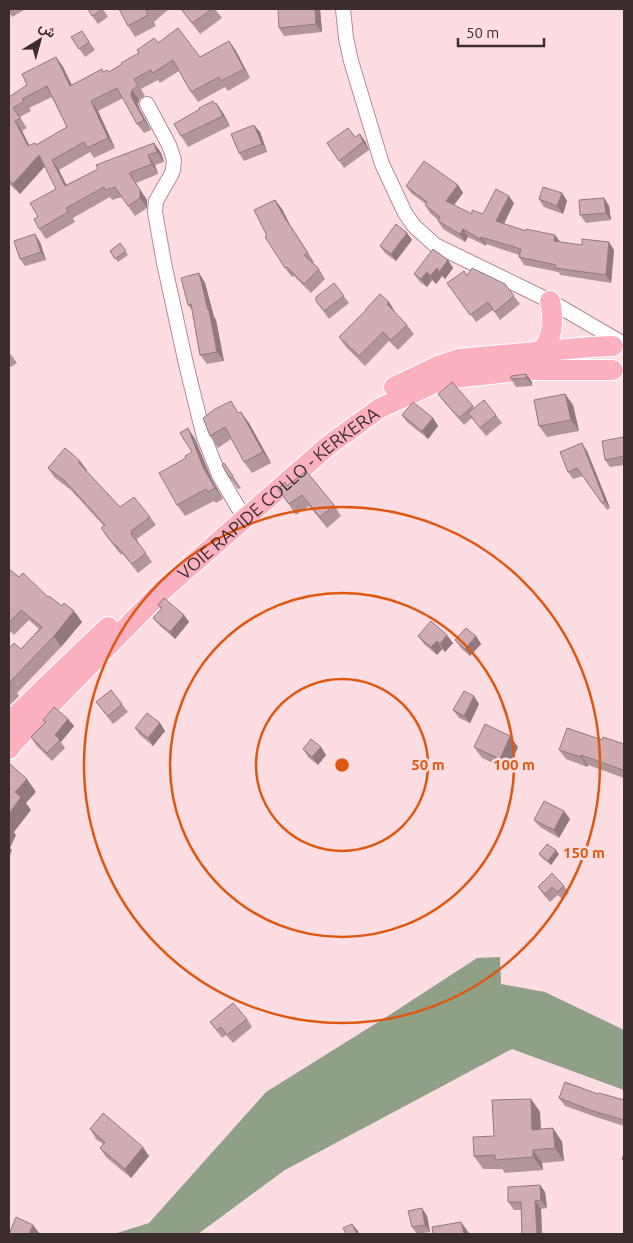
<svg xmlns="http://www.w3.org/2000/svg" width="633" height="1243" font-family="Ubuntu,Vazirmatn,sans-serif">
<rect width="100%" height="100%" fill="#fddde2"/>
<path fill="#8fa087" d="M500,957L501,984L545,992L624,1030V1090L512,1049L285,1170L198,1234H114L149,1223L266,1092L391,1014L477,958Z"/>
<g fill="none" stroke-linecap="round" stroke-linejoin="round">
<defs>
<path id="minor" d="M343,9L346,38L351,61L382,164L405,213L414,226L435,245L550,301L622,343
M147,104L169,145L174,160L173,170L171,175L156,201L155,212L164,263L186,364L204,437L219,475L239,509"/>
<g id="highway">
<path d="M541,351C554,337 554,319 550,301"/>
<path d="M394,387L438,366L459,359L590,347L613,346"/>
<path d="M9,722L108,627"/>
<path id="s1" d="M9,749L14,742L163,590L329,445L380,408L444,379L528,370H613"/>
</g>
</defs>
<use href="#minor" stroke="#b18c92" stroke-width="16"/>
<use href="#highway" stroke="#fff" stroke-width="22"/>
<use href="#minor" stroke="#fff" stroke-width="14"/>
<use href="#highway" stroke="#fdb0bf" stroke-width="20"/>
</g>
<path fill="#b2959a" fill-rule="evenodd" d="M9,9H26L12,17L9,12Z
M103,9L108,17L98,24L92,16Z
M119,9H169L154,22L156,26L135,37L128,26Z
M181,9H215L222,18L200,34Z
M320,9L322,32L284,36L279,28Z
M82,31L95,50L85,57L71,37Z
M229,41L236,51L250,78L228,91L225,87L198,102L191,92L179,71L160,83L158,80L141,89L145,96L139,100L138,104L139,108L151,130L144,133L137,124L123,98L98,111L115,148L94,158L90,152L59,170L66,185L154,143L161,153L164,162L155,165L158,174L136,183L147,200V208L135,216L122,197L112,200L110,197L73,218L75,222L46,239L39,229L38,217L56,189L45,166L20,194L9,184V97L27,85L56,57L63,67L72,85L104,72H109L158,43L200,57ZM52,97L67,127L36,145L29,146L22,131L27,128L20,117L31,111L29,108Z
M216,103L223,113L230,126L188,147L181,136Z
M254,125L260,132L267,152L244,161L239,153Z
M355,137L365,141L369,150L344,168L327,143Z
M458,185L463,193L454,205L472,214H483L514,203L504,224L560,242L614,250L611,283L561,275L558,272L524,265L519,257V255L486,244V246L468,237L465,242L443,229L438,221V220L430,213L425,205L426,204L411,193L406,186Z
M562,193L567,201L563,214L544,207L539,199Z
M604,198L609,206L611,220L586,223L580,215Z
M275,200L282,209L290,225L314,262L313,263L319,269L325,279L311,293L294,276L292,277L285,268L267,236Z
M407,233L412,240L396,261L385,253L380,246Z
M40,242L46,260L25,266L20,259Z
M120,243L128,255L118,262L110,251Z
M448,260L453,268L445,279L442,276L436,284L432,280L427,287L420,282L414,274Z
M199,273L205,283L214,317L216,320L224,361L207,364L200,355L192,310L188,305Z
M467,276L505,284L520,304L500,320L493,310L476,322L447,283Z
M334,283L349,303L329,319L316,301Z
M389,302L395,312L407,325L414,334L398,350L389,341L365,366L346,347L339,337Z
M9,352L17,363L9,368Z
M526,374L532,382V386L516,387L511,379Z
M438,394L473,406L474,408L496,415L502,423L486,436L472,418L464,425L444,402Z
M565,394L573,405L579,431L547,437L539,426Z
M239,413L249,423L271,463L252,473L244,462L231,439L218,448L210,436Z
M402,415L433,418L438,426L428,439L407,422Z
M188,428L195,439L211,478L223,499L216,503L214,501L185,516L177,505L186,458L192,452Z
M624,438V465L610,467L605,460Z
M587,451L610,508L607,510L583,476L573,479L568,472Z
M224,463L241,488L238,489L230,478Z
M48,468L87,470L86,471L120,507L150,517L156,525L137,539L138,541V542L152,562L138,573L122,553L121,555L107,537L101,528L104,526L71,490L54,477Z
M287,486L334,505L341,516L327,528L309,506L296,515L278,489Z
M9,569L19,577L62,606L74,611L82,622L61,647L17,693L19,696L9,706V648L21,649L39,629L29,620L14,635L9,630Z
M158,605L184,615L189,622L175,639L159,625L153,618L161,609Z
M418,636L453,643L445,652L442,649L437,655L424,644Z
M476,636L481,644L470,656L461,648L455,640Z
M96,702L122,704L128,712L113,724Z
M479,704L470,723L459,718L453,710Z
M68,719L74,726L61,742L65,748L52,761L36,745L31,737L45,722L43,720Z
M160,723L165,731L153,746L140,735L135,728Z
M602,740L624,744V778L588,765L587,767L566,759L559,750Z
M321,747L326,755L318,765L308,757L303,749Z
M474,747H518L508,770L482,758Z
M570,819L559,838L540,827L534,820Z
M539,854H559L551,865L542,858Z
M564,886L569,893L562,899L558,895L550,902L543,894L538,887Z
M247,1019L252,1027L233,1043L226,1035L222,1038L210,1022Z
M598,1094L624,1100V1126L599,1118L565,1106L559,1098Z
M531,1099L540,1112L541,1129L553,1128L562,1142L564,1161L542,1163L543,1170L505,1173L502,1169H483L474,1156Z
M90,1129L149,1156L131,1178L106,1157L100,1148L103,1144L96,1139Z
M540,1185L545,1192L547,1208L541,1209L542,1234H522L521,1210H514L508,1202Z
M427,1216L430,1232L417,1234L412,1227Z"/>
<path fill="#91797d" d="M315,9H320L322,32L316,24Z
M229,41L236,51L250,78L244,69Z
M56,57L63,67L77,96L70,86Z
M132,90L139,100L138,104L139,108L151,130L144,120L132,98L131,94Z
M91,101L98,111L115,148L108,138Z
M216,103L223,113L230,126L223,116Z
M15,121L22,131L35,156L28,146Z
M254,125L260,132L267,152L262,144Z
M360,134L365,141L369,150L363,142Z
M154,143L161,153L164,162L157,152Z
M39,155L46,165L20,194L13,184Z
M148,155L155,165L158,174L152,164Z
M52,160L59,170L72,196L65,186Z
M129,173L147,200V208L140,198Z
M458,185L463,193L451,209L446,201Z
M562,193L567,201L563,214L557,206Z
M509,196L514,203L501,229L496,221Z
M604,198L609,206L611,220L606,213Z
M275,200L282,209L290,225L314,262L283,215Z
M463,229L468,237L465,242L460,234Z
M407,233L412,240L396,261L391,254Z
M35,234L40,242L46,260L41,252Z
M555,235L561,243L554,241Z
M481,237L486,244V246L480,239Z
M609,242L614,250L611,283L606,275Z
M448,260L453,268L445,279L439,272Z
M437,268L442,276L436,284L430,276Z
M427,272L432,280L427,287L421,279Z
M199,273L205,283L214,317L216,320L224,361L217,352Z
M389,302L395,312L393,313L387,304Z
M526,374L532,382V386L527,378Z
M565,394L573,405L579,431L571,420Z
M241,412L249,423L271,463L263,452Z
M433,418L438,426L428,439L422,431Z
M188,428L195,439L211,478L223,499L215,488L203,467Z
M582,443L587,451L610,508L605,501Z
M80,461L87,470L85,472L79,463Z
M74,611L82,622L61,647L54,636Z
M184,615L189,622L175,639L170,632Z
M447,635L453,643L445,652L440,644Z
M476,636L481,644L470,656L465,649Z
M437,641L442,649L437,655L431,647Z
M474,696L479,704L470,723L464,716Z
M68,719L74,726L61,742L55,735Z
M160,723L165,731L153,746L148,738Z
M510,736L518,747L508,770L500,759Z
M321,747L326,755L318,765L312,757Z
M581,755L588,765L587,767L581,757Z
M27,779L36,792L26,803L31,810L14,832L16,835L10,848L12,850L9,857V814L15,792Z
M564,811L570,819L559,838L554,830Z
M556,850L559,854L551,865L548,861Z
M531,1099L540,1112L541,1143L532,1130Z
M553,1128L562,1142L564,1161L555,1148Z
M143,1147L149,1156L131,1178L125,1169Z
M533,1150L542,1163L543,1170L533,1157Z
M540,1185L545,1192L547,1208L541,1200Z
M535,1201L541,1209L542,1234H537Z
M422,1208L427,1216L430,1232L425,1225Z
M461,1222L469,1233V1234H464Z
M352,1224L358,1231L359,1234H357Z
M33,1225L40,1234H29Z"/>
<path fill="#cfadb3" stroke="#91797d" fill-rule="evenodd" d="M88,9H103L92,16Z
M119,9H149L146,11L148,15L128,26Z
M181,9H212L192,23Z
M278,9H315L316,24L279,28Z
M178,28L200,57L229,41L244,69L221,81L219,77L191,92L173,60L153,73L151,70L134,79L138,86L132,90L131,94L132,98L144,120L137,124L117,88L91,101L108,138L87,148L84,142L52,160L65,186L98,169L96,165L154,143L157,152L148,155L152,164L129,173L140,190V198L128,206L115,187L105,190L104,187L66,208L68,212L39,229L34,219L38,217L30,203L56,189L39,155L13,184L9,180V97L27,85L22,74L56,57L70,86L102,69L103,72L107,70L109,72L122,64L121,63L139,53L137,50L154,38L158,43ZM47,86L67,127L36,145L35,143L28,146L15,121L20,118L13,108L24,101L22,99Z
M82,31L89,42L79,49L71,37Z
M213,101L214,104L216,103L223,116L181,136L174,124L200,109L199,108Z
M254,125L262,144L239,153L231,134Z
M348,128L355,137L360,134L363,142L339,161L327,143Z
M424,161L458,185L446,201L472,214V210L483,214L496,189L509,196L496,221L526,231V229L555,235L554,241L582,245V239L609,242L606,275L555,268L556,265L519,257L521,249L481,237L480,239L463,229L460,234L438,221L440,217L425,205L427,202L406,186Z
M543,187L562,193L557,206L539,199Z
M604,198L606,213L580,215L579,200Z
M275,200L283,215L308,253L304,255L319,269L304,284L287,267L285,268L265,237L267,236L254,210Z
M396,224L407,233L391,254L380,246Z
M35,234L41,252L20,259L14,241Z
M120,243L126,251L115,259L110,251Z
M433,249L448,260L439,272L437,268L430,276L427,272L421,279L414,274Z
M472,268L505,284L514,296L495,312L488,302L470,315L447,283L464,271L467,276Z
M199,273L208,310H209L217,352L200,355L191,304L188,305L181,278Z
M334,283L344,296L324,311L316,301V297Z
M380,294L389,302L387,304L407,325L391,340L383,332L359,356L339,337L366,310H365Z
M526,374L527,378L511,379V376Z
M452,382L473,406L459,418L438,394Z
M565,394L571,420L539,426L534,400Z
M484,400L496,415L480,428L468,413Z
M231,401L238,413L241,412L263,452L244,462L225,427L210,436L203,418L215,409Z
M413,402L433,418L422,431L402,415Z
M188,428L203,467L215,488L208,492L206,489L177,505L159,473L186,458L185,456L192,452L180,433Z
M624,437V456L605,460L602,441Z
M582,443L605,501L602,503L577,468L568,472L560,452Z
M65,448L80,461L79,463L120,507L134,497L150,517L131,531L132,533L131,534L146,553L132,564L116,545L115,546L101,528L105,525L65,481L48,468Z
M224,463L233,476L230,478L222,465Z
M306,471L334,505L320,517L302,495L289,504L278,489L285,482L287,486Z
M9,569L19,577L23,573L48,597L49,596L62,606L64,603L74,611L54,636L9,683L12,685L9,688V648L14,643L21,649L42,627L21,610L9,623Z
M164,598L184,615L170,632L153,618L162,608L158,605Z
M431,621L447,635L440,644L437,641L431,647L418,636Z
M466,628L476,636L465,649L455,640Z
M111,690L122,704L108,716L96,702Z
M464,691L474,696L464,716L453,710Z
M54,707L68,719L55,735L60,740L47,753L31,737L46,722L43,720Z
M147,713L160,723L148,738L135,728Z
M485,724L510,736L500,759L474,747Z
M567,728L602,740L603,737L624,744V767L623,770L581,755V757L559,750Z
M311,739L321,747L312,757L303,749Z
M9,763L27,779L15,792L21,797L9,814Z
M544,801L564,811L554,830L534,820Z
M547,844L556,850L548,861L539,854Z
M552,873L564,886L557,892L552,887L545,894L538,887Z
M233,1003L247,1019L227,1035L221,1027L217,1030L210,1022Z
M565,1082L598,1094L599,1093L624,1100V1120L593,1111L559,1098Z
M531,1099L532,1130L553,1128L555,1148L533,1150V1157L495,1160V1155L474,1156L473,1137L494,1136L492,1100Z
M103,1113L143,1147L125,1169L100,1148L105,1142L90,1129Z
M624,1154V1161L622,1159Z
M540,1185L541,1200L535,1201L537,1234H522L521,1202H508V1187Z
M422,1208L425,1225L412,1227L408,1211Z
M16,1217L33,1225L29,1234H9Z
M461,1222L464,1234H433L432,1227Z
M352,1224L357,1234H346L343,1228Z"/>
<g fill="none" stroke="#df570e" stroke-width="2.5">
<circle cx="342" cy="765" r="86"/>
<circle cx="342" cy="765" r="172"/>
<circle cx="342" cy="765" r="258"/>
</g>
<g text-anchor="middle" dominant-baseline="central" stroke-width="5" stroke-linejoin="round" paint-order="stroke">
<g font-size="18" fill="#3c2d2f" stroke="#fddde2">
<text stroke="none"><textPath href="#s1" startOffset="372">VOIE RAPIDE COLLO - KERKERA</textPath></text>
</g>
</g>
<circle cx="342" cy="765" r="8" fill="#df570e" stroke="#fddde2" stroke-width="2.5"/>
<g font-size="15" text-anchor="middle" font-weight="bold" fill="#df570e" stroke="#fddde2" stroke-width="5" stroke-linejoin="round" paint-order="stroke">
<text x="428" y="770">50 m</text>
<text x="514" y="770">100 m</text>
<text x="584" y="858">150 m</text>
</g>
<rect width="633" height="1243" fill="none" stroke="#3c2d2f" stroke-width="20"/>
<g transform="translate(40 40) rotate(37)" stroke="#fddde2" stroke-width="4" paint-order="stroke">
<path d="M0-4L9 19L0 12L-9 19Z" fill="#3c2d2f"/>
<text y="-8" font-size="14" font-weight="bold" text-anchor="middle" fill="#3c2d2f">ش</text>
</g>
<path d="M458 38v8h86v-8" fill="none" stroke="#3c2d2f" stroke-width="2.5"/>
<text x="466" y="38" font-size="15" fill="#3c2d2f" stroke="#fddde2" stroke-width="4" paint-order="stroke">50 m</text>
</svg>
